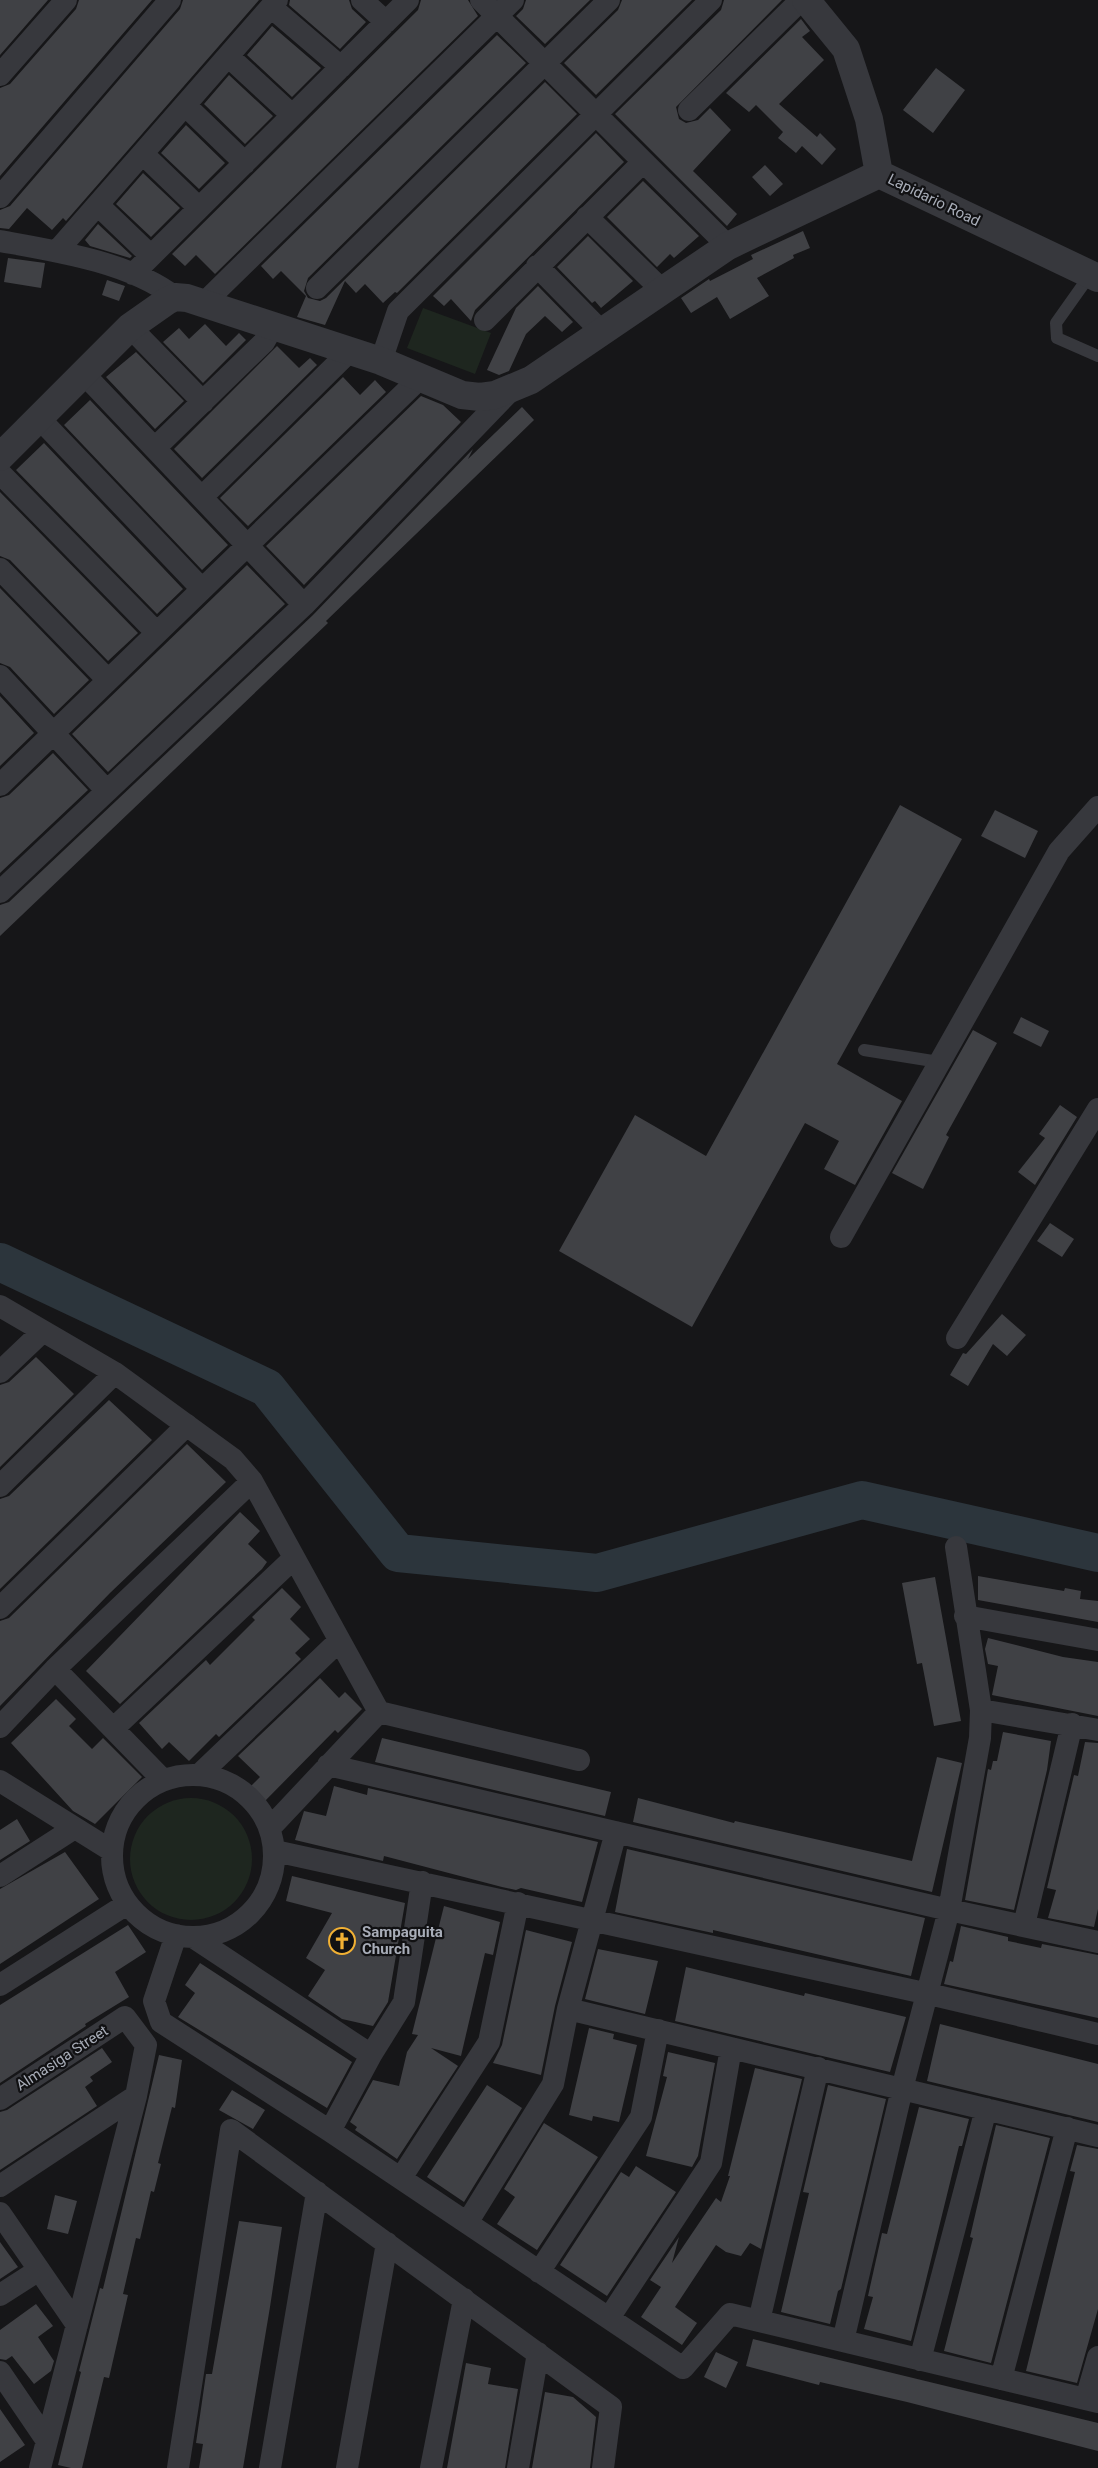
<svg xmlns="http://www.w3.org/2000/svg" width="1098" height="2468" font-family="Roboto,sans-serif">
<rect width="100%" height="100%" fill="#161618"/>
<path fill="#1e261f" d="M423,308L491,333L475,374L407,348Z
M130 1859a61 61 0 1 1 122 0a61 61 0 1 1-122 0Z"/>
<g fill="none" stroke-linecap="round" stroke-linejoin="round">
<path stroke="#2c353c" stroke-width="38" d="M0,1262L267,1388L398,1553L597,1573L862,1500L1098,1553"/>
</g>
<path fill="#404145" d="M0,0H48L0,55Z
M79,0H152L0,176V88L10,84L76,9Z
M183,0H259L66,221L63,218L52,230L27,208L9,229L0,228V210L10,206L180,9Z
M290,0H349L352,9L366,22L340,49L289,5Z
M421,0H468L478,16L215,274L196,255L185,266L172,254L418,10Z
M526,0H590L545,44L516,16L523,9Z
M622,0H692L596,95L564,63L618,10Z
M724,0H782L676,107L679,119L686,123L698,120L710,108L731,130L693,171L737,214L727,226L615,114L721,10Z
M801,19L810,31L802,37L824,60L779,104L817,137L820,133L836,149L822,165L802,146L796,153L778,138L783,132L756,105L749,112L726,93Z
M272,26L321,68L292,97L247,55Z
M497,35L526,63L308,278L304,291L308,298L320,301L326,298L545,82L577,114L397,293L395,292L383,303L365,284L356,293L345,281L325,325L297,317L306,296L281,271L273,279L261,266Z
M936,68L965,90L933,133L903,110Z
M229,75L273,116L245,144L204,104Z
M186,125L225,163L199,189L161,153Z
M596,133L624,162L475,310L471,321L451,299L444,306L433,296Z
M765,165L783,184L770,196L752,177Z
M143,173L180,208L151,237L116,204Z
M643,181L699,236L674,258L670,254L657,267L607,217Z
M98,224L132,256L130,258L90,246L85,240Z
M803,231L810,248L793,255L794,258L757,278L769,296L730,319L717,297L691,313L681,298L709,279L710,281L753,259L751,255Z
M588,236L633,281L601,308L595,301L592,303L557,267Z
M8,258L45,263L41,288L4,282Z
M107,280L125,286L119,301L102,295Z
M538,286L573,322L562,332L545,316L526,334L509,371L499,375L487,370L516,308Z
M205,324L226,346L239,333L246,340L203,383L163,342L179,328L189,339Z
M277,346L299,368L310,358L317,365L202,478L174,449Z
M136,352L184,401L155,429L106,377Z
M343,377L360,395L375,380L386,392L248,526L220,498Z
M421,396L443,405L461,422L304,585L266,546Z
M90,400L228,545L202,570L64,425Z
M522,407L534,420L326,621L328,623L0,936V905L9,902L313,615L473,449L468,459Z
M44,443L183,589L157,614L16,470Z
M0,492L138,633L108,661L10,560L0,556Z
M247,565L285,604L108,772L72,734Z
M0,588L89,680L54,714L10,667L0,663Z
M0,696L34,733L0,766Z
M53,753L88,790L0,873V798L9,795Z
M900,805L962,839L837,1064L902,1101L855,1185L824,1169L839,1141L805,1123L692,1327L559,1251L635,1115L706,1156Z
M995,810L1038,831L1025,858L981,836Z
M1021,1017L1049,1031L1041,1047L1013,1033Z
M973,1030L997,1043L946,1135L949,1137L923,1189L892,1173Z
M1060,1105L1077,1117L1035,1185L1018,1172L1045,1138L1039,1134Z
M1050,1223L1074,1239L1062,1257L1037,1241Z
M1002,1314L1026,1335L1007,1356L993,1344L968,1386L950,1375L963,1353L966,1354Z
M36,1357L74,1394L0,1467V1385L9,1382Z
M109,1400L152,1440L0,1589V1499L9,1496Z
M187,1444L226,1482L110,1593L0,1706V1621L9,1618Z
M240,1512L260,1531L248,1544L267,1562L262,1569L120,1704L86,1671Z
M978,1576L1064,1591L1065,1588L1081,1591L1080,1599L1098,1601V1622L978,1600Z
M935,1577L961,1721L934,1726L922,1663L917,1664L902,1583Z
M282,1588L301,1607L290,1619L310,1639L295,1653L301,1659L219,1737L216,1734L189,1761L169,1742L162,1749L139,1723L206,1660L210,1665L255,1620L252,1617Z
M988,1638L1063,1657L1098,1662V1716L992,1695L998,1666L988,1664L985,1649Z
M320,1678L339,1698L345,1692L362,1709L338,1733L335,1730L263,1803L248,1789L260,1777L238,1756Z
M56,1699L76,1719L69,1726L92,1749L103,1738L142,1777L95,1824L73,1811L11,1743Z
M1003,1732L1051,1741L1047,1770L1014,1910L965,1900L988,1769L991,1770L993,1761H997Z
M382,1738L611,1792L605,1816L375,1762Z
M1085,1742L1098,1743V1909L1094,1927L1048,1918L1056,1890L1047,1888L1074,1775L1078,1776Z
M937,1757L962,1763L932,1892L633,1822L638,1798L734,1823L735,1821L912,1861Z
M334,1786L367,1795L368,1788L598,1842L582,1902L521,1888L516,1890L502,1887L384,1856L383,1861L295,1840L304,1811L326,1816Z
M17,1819L30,1841L0,1860V1830Z
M627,1849L925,1918L911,1976L713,1930V1933L615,1912Z
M65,1852L99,1899L0,1964V1889Z
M292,1876L405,1903L388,2002L373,2026L342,2019L308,1996L325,1970L306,1958L332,1913L286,1901Z
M444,1906L500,1922L493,1955L485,1953L461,2056L431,2048L458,2066L397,2159L355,2130L357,2127L350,2122L373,2080L399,2086L407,2052L418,2035L412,2034Z
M128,1925L146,1952L115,1972L129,1997L85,2024L86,2026L0,2083V2005Z
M961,1926L1008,1937V1941L1041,1948L1042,1944L1098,1955V2018L944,1984L950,1961L953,1962Z
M526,1930L572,1942L555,2006L541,2075L493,2063L502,2045Z
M598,1949L658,1961L645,2014L585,1999Z
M200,1963L352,2062L327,2108L178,2017L195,1993L185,1985Z
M686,1967L804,1996L805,1993L906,2017L890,2072L675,2021Z
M940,2024L1098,2064V2122L927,2081Z
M589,2028L614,2034L613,2039L637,2045L619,2122L593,2116L592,2121L569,2115Z
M102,2048L112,2062L90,2077L93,2081L85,2087L97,2106L0,2170V2112L7,2110Z
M668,2052L715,2063L698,2156L692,2167L646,2156L667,2077L663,2076Z
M159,2055L182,2060L175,2108L172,2107L158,2163L161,2164L154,2192L151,2191L140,2239L136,2238L123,2294L128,2295L109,2378L104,2377L82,2468H71L58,2465L81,2372L79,2371L100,2288L103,2289Z
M755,2068L802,2079L761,2249L750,2243L741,2256L726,2252L716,2245L675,2307L697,2323L682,2345L641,2317L661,2287L650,2280L679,2237L672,2263L716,2198L721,2202L730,2176H728Z
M487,2085L522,2108L464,2202L427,2177Z
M828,2085L886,2099L841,2289L838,2291L830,2324L781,2312L809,2193L803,2192Z
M232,2090L265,2110L253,2129L219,2110Z
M919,2107L969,2119L962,2146H959L911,2341L864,2329L873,2297L868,2296L882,2233L887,2234Z
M544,2123L598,2157L537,2250L497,2224L515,2197L504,2189Z
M996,2125L1050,2138L991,2363L944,2351L973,2238L970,2237Z
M1077,2145L1098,2149V2309L1077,2383L1026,2371L1075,2172L1070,2171Z
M636,2166L676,2192L607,2296L560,2265L621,2172L629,2177Z
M55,2195L77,2201L68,2234L47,2229Z
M239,2221L282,2227L270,2307L243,2468H199L203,2444L196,2443L206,2374H212Z
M0,2242L18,2267L0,2279Z
M36,2304L53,2326L38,2337L54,2361L51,2371L34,2384L12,2356L6,2360L0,2359V2330Z
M753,2339L1098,2423V2451L907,2402L820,2382L819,2385L746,2366Z
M716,2352L738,2362L726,2388L704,2377Z
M466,2363L491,2368L488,2384L518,2389L505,2468H447Z
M545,2392L573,2397L596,2417L590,2468H532Z
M0,2409L25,2445L0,2462Z"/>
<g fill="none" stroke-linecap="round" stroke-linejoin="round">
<path stroke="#37383d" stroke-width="12" d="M1090,275L1056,323L1057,338L1098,356
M864,1050L939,1062"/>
<path stroke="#37383d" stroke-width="22" d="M362,0L386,22
M481,0L728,246
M271,7L341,67
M228,56L292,115
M0,75L66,0
M185,105L245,163
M689,110L801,0
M143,154L199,208
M0,197L170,0
M98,205L151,256
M587,217L661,289
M0,241C56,251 129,262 175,297
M57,251L277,0
M537,266L602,332
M133,274L408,0
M317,288L609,0
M204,303L513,0
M485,320L643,162
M130,327L203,402
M381,361L398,311L711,0
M83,373L304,605
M39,418L201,588
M156,447L264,342L273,326
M0,473L156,632
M202,497L349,352
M0,569L108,680
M0,676L107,791
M0,785L419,379
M0,892L304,605L512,389
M841,1237L1059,851L1098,807
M0,1306L115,1373L233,1459L252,1481L379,1712L270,1828
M957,1338L1098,1109
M0,1372L43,1331
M0,1486L115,1373
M0,1608L187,1425
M965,1616L1098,1640
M55,1669L163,1780
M981,1710L1098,1730
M379,1712L579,1760
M0,1727L55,1669L252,1481
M114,1728L293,1559
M328,1765L949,1910L1098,1942
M200,1774L339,1641
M112 1856a81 81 0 1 1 162 0a81 81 0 1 1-162 0Z
M0,1781L112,1851
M275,1851L929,1994L1098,2034
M0,1876L73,1829
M1024,1925L1072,1724
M176,1935L154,2001L161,2022L330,2131L683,2368L730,2314L1098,2402
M193,1937L371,2055
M0,1985L127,1904
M568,2009L1098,2136
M0,2099L125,2017L146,2045L136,2096L40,2468
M330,2131L371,2055L404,2002L422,1882
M401,2178L489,2042L518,1903
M0,2186L136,2096
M0,2213L77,2325
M467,2223L553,2084L568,2009L616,1832
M539,2272L641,2117L658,2030
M0,2295L39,2270
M609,2318L711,2163L731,2048
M759,2321L818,2068
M843,2341L902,2089L949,1910L980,1738L981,1710L956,1547
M920,2360L986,2109
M0,2372L47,2441
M1001,2379L1067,2128
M1086,2399L1098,2357
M178,2468L231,2130L611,2407L603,2468
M270,2468L317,2192
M347,2468L387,2243
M431,2468L464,2299
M518,2468L538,2353"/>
<path stroke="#37383d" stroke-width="28" d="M806,0L846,49L869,119L879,174L1098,278
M0,457L130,327L167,301L175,297L187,298L381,361L462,395L480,397L495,395L531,380L728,246L879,174"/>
</g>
<defs>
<symbol id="church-ring" viewBox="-11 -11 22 22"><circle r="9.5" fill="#111113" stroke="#f2b134" stroke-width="1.5"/><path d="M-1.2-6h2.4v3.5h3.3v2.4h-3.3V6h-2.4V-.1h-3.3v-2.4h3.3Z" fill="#f2b134"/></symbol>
</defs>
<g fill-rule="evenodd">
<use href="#church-ring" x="327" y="1926" width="30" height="30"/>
</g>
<g text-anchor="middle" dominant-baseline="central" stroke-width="4.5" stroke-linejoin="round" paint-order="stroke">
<g font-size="15" fill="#a8adb8" stroke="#111113">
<text transform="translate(934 200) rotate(26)">Lapidario Road</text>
<text transform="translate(62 2058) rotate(-33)">Almasiga Street</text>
</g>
<g font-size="15" font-weight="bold" fill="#a8adb8" stroke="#111113" text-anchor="start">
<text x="362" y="1932">Sampaguita<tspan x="362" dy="17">Church</tspan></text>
</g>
</g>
</svg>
